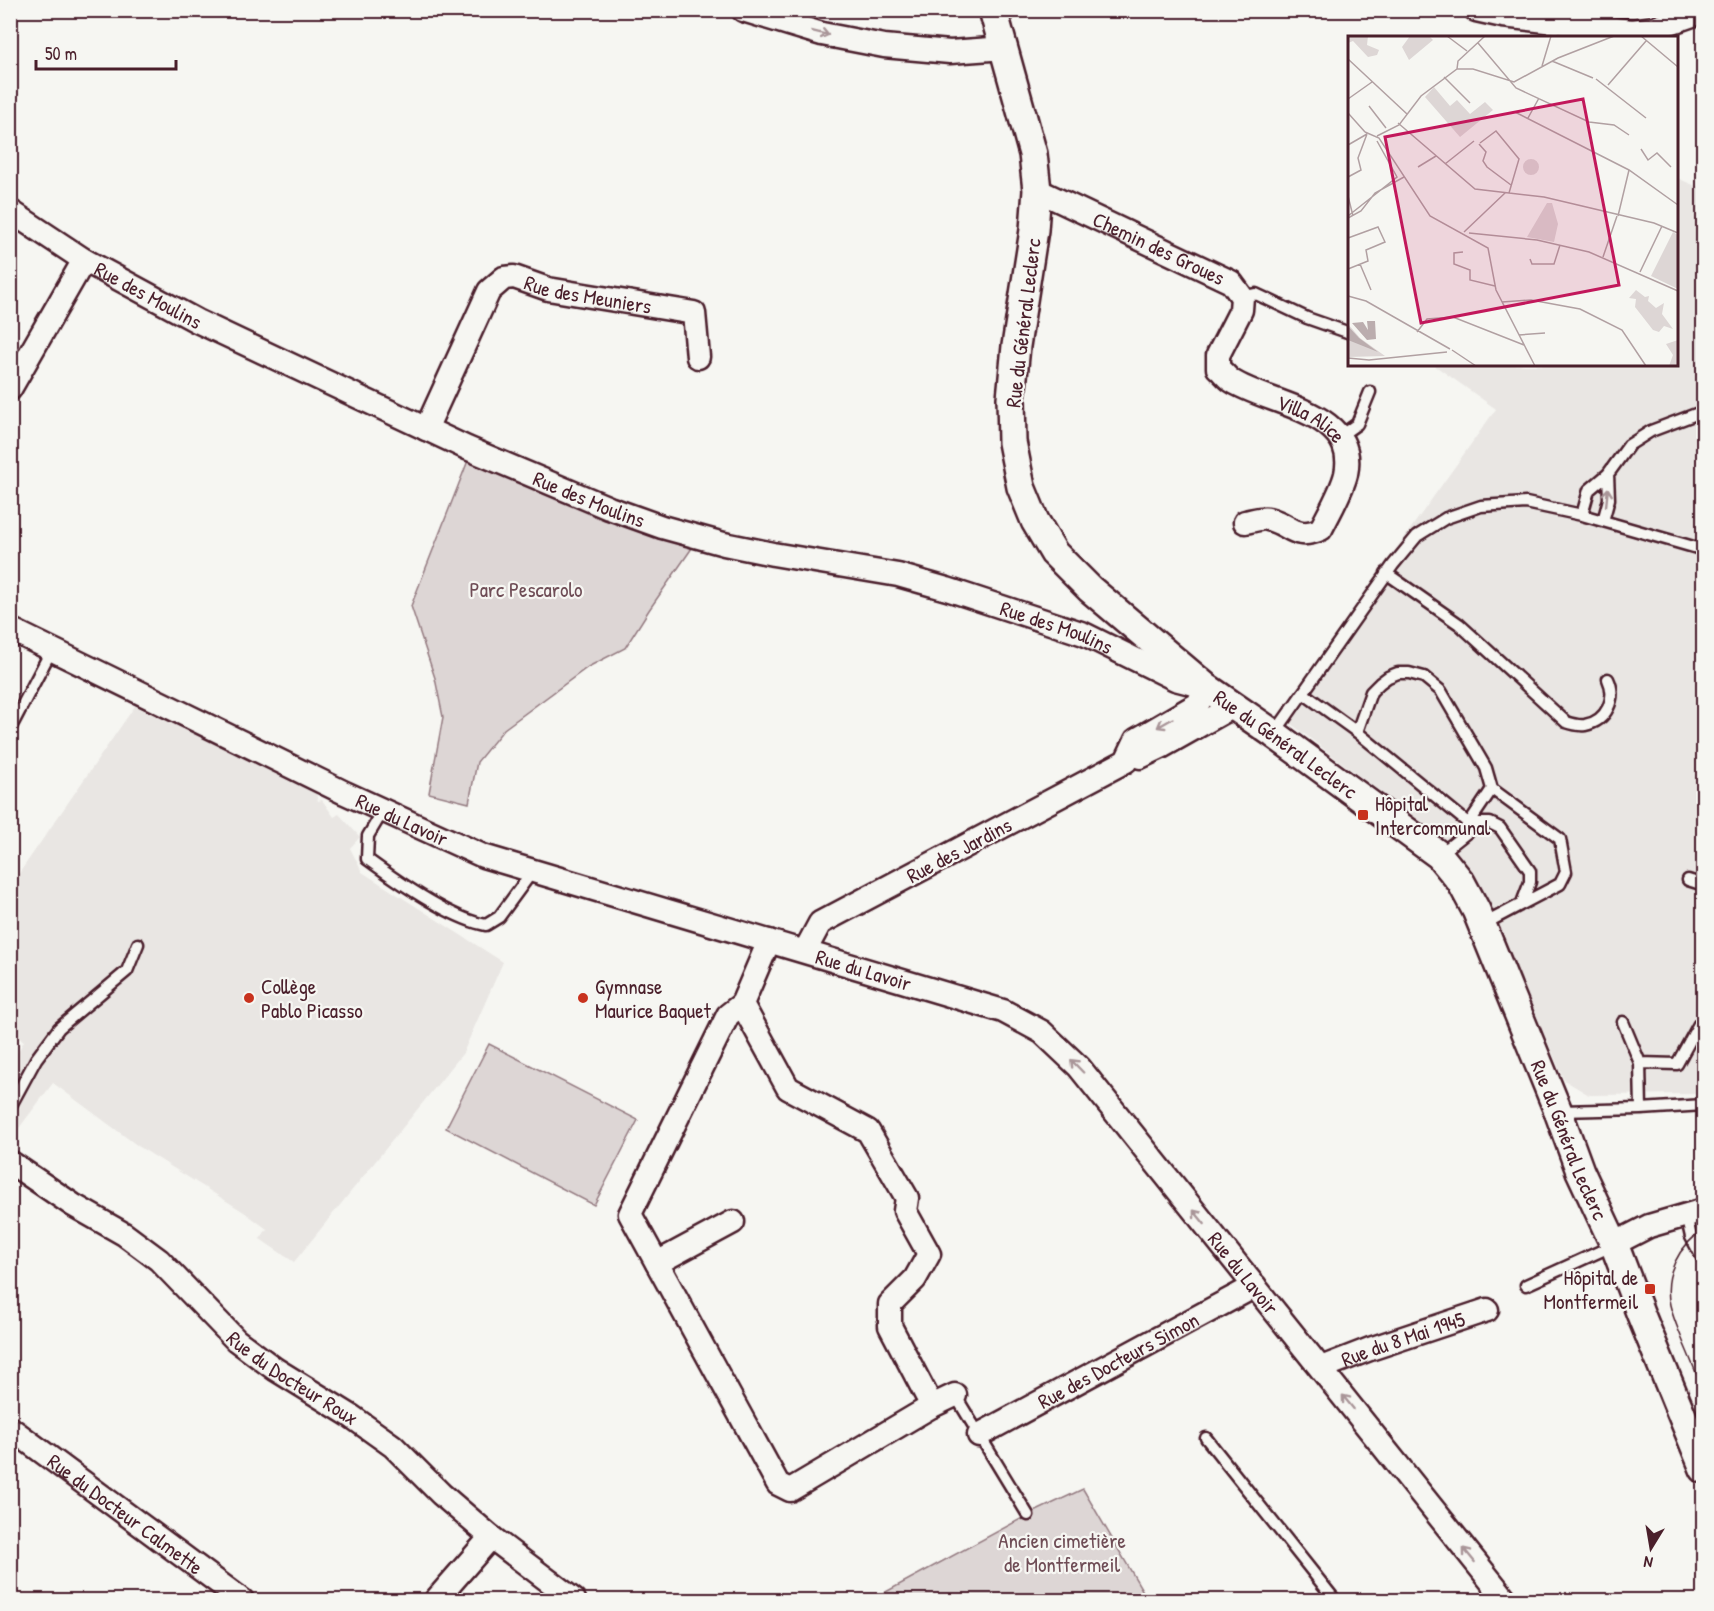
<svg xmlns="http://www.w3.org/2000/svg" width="1714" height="1611" font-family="'Patrick Hand',sans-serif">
<rect width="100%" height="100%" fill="#f6f6f2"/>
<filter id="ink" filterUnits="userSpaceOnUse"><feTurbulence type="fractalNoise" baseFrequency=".0167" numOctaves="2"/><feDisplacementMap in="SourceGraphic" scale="12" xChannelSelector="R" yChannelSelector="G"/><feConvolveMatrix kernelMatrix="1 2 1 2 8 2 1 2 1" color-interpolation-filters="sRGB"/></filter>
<g filter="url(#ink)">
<path fill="#e9e6e3" d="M1677,178L1703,189V1094L1589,1095L1564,1080L1481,885L1438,836L1282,717L1369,587L1496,409L1434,365L1676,364Z
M135,706L316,793L318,801L322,800L334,817L339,814L360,837L350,848L362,872L503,962L463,1053L294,1262L260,1239L267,1229L244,1212L138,1146L53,1083L13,1136L11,1135V1064L24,1041L11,1033V885Z"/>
<path fill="#ddd6d5" stroke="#947a80" stroke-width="1.5" d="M469,458L692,548L649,610L625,648L588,667L504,729L477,762L469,803L429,793L443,717L435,678L411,606Z
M489,1044L638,1120L594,1205L446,1128Z
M1083,1489L1148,1600H871L1028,1515Z"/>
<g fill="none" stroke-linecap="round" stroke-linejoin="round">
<defs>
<path id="service" d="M1242,297L1256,294L1307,318L1350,333
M1340,436L1357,424L1370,392
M1582,515L1589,490L1608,474L1629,445L1651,431L1704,411
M1603,521L1609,499L1608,474
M1386,573L1459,624L1566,722C1572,724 1578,726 1585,725C1607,721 1617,698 1608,679
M1303,693L1357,732L1468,823
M10,729L52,649
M1357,732L1371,692L1380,683L1388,677L1398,673H1409L1424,677L1441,691L1486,768L1492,789
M1274,734L1393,565L1417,536L1446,518L1481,506L1526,503L1582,515L1704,550
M383,811L368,836L367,859C397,881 451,919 486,925L499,917L532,872
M1459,838L1492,789L1560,839L1566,872L1560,884L1482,925
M1440,854L1479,823H1490L1500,828L1530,871V882L1522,903
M1688,880L1704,885
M1623,1022L1640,1063L1641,1109
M1640,1063L1677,1064L1699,1024L1704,1023
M10,1107L36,1059L59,1028L127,971L138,944
M1560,1111L1641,1109L1704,1105
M1686,1215L1691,1237L1704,1261
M1526,1285L1614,1245
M955,1395L1028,1515
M1206,1438L1335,1600"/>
<g id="minor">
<path d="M743,10L822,34L884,46L950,52L1005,48"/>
<path d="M1476,10L1503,16L1632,31L1655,28L1704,11"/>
<path id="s1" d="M1037,190L1231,282L1242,297L1241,310L1218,355V368C1223,372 1227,378 1232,381C1269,405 1359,411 1346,474C1342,491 1329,513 1321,529C1294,541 1291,524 1268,519C1262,517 1252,521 1245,522"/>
<path id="s2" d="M10,211L84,260L197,321L467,448L609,508L662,527L724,544L773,554L898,575L947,589L1084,634L1175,679L1206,687L1198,704L1136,740L1126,761L820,923L805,951"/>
<path d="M10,389L84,260"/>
<path id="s3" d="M426,429L489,291L504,278L514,277L548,289L694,313L698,357"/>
<path id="s4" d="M10,629L345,793L483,856L1003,1011L1042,1032L1079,1067L1506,1600"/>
<path d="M1140,757L1163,746L1234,706"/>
<path d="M769,941L742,1004L728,1015L630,1214L778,1484L790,1490L932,1406"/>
<path d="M742,1004L788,1088L868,1131L907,1198L905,1211L929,1254L915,1279L890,1304V1326L932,1406L955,1395"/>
<path id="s5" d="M10,1162L73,1205L124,1234L159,1260L236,1340L275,1369L351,1416L393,1446L441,1494L491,1537L574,1600"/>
<path d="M1614,1244L1649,1226L1704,1210"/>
<path d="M657,1263L733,1222"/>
<path id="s6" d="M1321,1368L1370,1349L1487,1310"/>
<path id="s7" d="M10,1428L242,1600"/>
<path id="s8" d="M979,1435L1255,1286"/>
<path d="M436,1600L491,1537"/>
</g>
<g id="tertiary">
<path id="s9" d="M993,10L1033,154L1037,190L1034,230L1016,346L1011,398L1012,442L1021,487L1035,521L1054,553L1090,589L1206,687L1274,734L1439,855L1461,882L1476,910L1558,1111L1580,1171L1614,1244L1641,1315L1704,1469"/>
</g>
</defs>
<use href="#service" stroke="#4a1f2b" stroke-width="15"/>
<use href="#minor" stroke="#4a1f2b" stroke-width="27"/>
<use href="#tertiary" stroke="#4a1f2b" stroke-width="32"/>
<use href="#service" stroke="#f6f6f2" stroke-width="10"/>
<use href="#minor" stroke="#f6f6f2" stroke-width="22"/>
<use href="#tertiary" stroke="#f6f6f2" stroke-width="27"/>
<path stroke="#4a1f2b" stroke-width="1.5" d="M1704,1230C1679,1245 1663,1275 1670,1305C1673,1318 1679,1331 1684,1344C1691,1360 1697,1376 1704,1391"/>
</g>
<defs><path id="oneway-shaft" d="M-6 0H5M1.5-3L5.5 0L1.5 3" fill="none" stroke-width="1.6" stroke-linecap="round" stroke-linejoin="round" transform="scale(1.5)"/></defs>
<g stroke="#a99598">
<use href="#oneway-shaft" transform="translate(820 33) rotate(14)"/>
<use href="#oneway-shaft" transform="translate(1607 497) rotate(-84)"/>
<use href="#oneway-shaft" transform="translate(1165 723) rotate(150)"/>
<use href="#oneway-shaft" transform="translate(1077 1066) rotate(-134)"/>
<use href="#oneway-shaft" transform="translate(1199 1217) rotate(-129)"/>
<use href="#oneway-shaft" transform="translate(1348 1402) rotate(-129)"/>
<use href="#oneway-shaft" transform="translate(1469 1555) rotate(-129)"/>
</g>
</g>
<g fill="#c8321e" stroke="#f6f6f2" stroke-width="2">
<rect x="1357" y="809" width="12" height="12" rx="3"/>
<circle cx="249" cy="998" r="6"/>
<circle cx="583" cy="998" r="6"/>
<rect x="1644" y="1283" width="12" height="12" rx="3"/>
</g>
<g text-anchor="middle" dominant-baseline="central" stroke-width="4.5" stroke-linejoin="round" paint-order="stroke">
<g font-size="21" fill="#4a1f2b" stroke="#f6f6f2">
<text stroke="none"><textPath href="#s1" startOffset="135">Chemin des Groues</textPath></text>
<text stroke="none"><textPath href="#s3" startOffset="258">Rue des Meuniers</textPath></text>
<text stroke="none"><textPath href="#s2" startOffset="162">Rue des Moulins</textPath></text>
<text transform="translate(1023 323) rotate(-83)">Rue du Général Leclerc</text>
<text stroke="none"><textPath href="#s1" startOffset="417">Villa Alice</textPath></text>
<text stroke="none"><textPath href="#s2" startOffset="648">Rue des Moulins</textPath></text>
<text stroke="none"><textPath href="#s2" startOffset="1134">Rue des Moulins</textPath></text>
<text stroke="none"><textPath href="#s9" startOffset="860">Rue du Général Leclerc</textPath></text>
<text stroke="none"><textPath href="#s4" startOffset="436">Rue du Lavoir</textPath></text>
<text transform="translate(959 850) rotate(-28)">Rue des Jardins</text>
<text stroke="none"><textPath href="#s4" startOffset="922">Rue du Lavoir</textPath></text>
<text stroke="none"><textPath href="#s9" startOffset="1364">Rue du Général Leclerc</textPath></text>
<text stroke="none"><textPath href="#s4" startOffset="1426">Rue du Lavoir</textPath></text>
<text stroke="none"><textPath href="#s6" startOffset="87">Rue du 8 Mai 1945</textPath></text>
<text stroke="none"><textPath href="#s8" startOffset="158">Rue des Docteurs Simon</textPath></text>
<text stroke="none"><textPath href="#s5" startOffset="358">Rue du Docteur Roux</textPath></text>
<text stroke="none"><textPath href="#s7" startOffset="144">Rue du Docteur Calmette</textPath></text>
</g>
<g font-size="21" fill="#6f4d56" stroke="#f6f6f2">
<text x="526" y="589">Parc Pescarolo</text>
<text x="1062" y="1540">Ancien cimetière<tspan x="1062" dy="24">de Montfermeil</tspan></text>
</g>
<g font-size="21" fill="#4a1f2b" stroke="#f6f6f2" text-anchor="start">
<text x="1375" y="803">Hôpital<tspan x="1375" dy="24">Intercommunal</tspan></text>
<text x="261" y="986">Collège<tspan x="261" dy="24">Pablo Picasso</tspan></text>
<text x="595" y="986">Gymnase<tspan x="595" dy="24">Maurice Baquet</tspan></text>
<text x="1638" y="1277" text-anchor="end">Hôpital de<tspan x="1638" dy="24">Montfermeil</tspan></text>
</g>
</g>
<g transform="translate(1348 36)">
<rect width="330" height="330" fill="#f6f6f2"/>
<path d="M0,0H20L19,9L31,14L29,19L20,21L5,5L0,7ZM62,0H81L85,4L61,24L54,11ZM86,51L102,70L109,64L122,78L137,66L145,74L112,101L77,61ZM175 131a8 8 0 1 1 16 0a8 8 0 1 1-16 0ZM199,167H204L210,188L206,206L179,201ZM325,196L330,199V253L303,240ZM288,254L297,261L301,260L300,265L308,272L316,267L314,278L325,293L316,290L311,296L305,294L287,271L288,263L281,262ZM0,288L12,302L37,320L0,321ZM330,304V330H321L325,319L318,308Z" fill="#ddd6d5"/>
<path d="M19,285H27L28,303L19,304L4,287L15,286L20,294ZM0,290L11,302L30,316L0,304Z" fill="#bbadae"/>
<path fill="none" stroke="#b1a0a2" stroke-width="1.5" d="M99,0L119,15M293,0L330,31M130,7L168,52L241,86L266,89L281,99M0,23L59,78M204,25L245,42M194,30L203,0M109,33L110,25L137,0M96,41L122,67M248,43L298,82M260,49L298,5M0,63L24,46M21,70L38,92M167,76L281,134L330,169M0,77L17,96M180,82L191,62M50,87L127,153L196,161L306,187L330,197M17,96L31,102L82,180L140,212L148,254L187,330M29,100L51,89L73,60L109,33H125L166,46L210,22L266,0M132,107L148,95L171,123L161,157M131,108L138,116L135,125L139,131L163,149M0,109L19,98M293,113L300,124L309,117L323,131M97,128L126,105M70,131L88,120M0,141L13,134L10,122L19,98M0,160L5,180M0,180L49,141L29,105M270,180L281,134M0,182L13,175L27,157L56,141M116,196L157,157M121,197L189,204L241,216L330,255M0,202L30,191L37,206L18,214L20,225L0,233M115,216L106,217V228L122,234V244L147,250M255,221L269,180M182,223L184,228H206L212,209M12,228L23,254M292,236L314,190M0,260L18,265L102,313M154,266L183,264L232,273L274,294L298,330M69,296L79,283L105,281L176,309M171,299L197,297M104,314L128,330M0,322L21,324L99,316"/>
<path fill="#c2185b" fill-opacity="0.15" stroke="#c2185b" stroke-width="3" d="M235,63L271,249L73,287L37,101Z"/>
<rect width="330" height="330" fill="none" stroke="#4a1f2b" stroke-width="3"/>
</g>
<rect width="1714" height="1611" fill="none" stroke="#f6f6f2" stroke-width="36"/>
<rect x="18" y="18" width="1678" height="1575" fill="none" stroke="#4a1f2b" stroke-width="2" filter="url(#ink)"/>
<g transform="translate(1651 1548) rotate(191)" stroke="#f6f6f2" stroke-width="4.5" paint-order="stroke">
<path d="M0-4.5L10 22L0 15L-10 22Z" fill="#4a1f2b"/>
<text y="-9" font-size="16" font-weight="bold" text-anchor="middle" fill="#4a1f2b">N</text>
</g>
<path d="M36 60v9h140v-9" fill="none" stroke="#4a1f2b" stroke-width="3"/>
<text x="45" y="60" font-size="18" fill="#4a1f2b" stroke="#f6f6f2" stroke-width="4.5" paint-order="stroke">50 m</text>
</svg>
